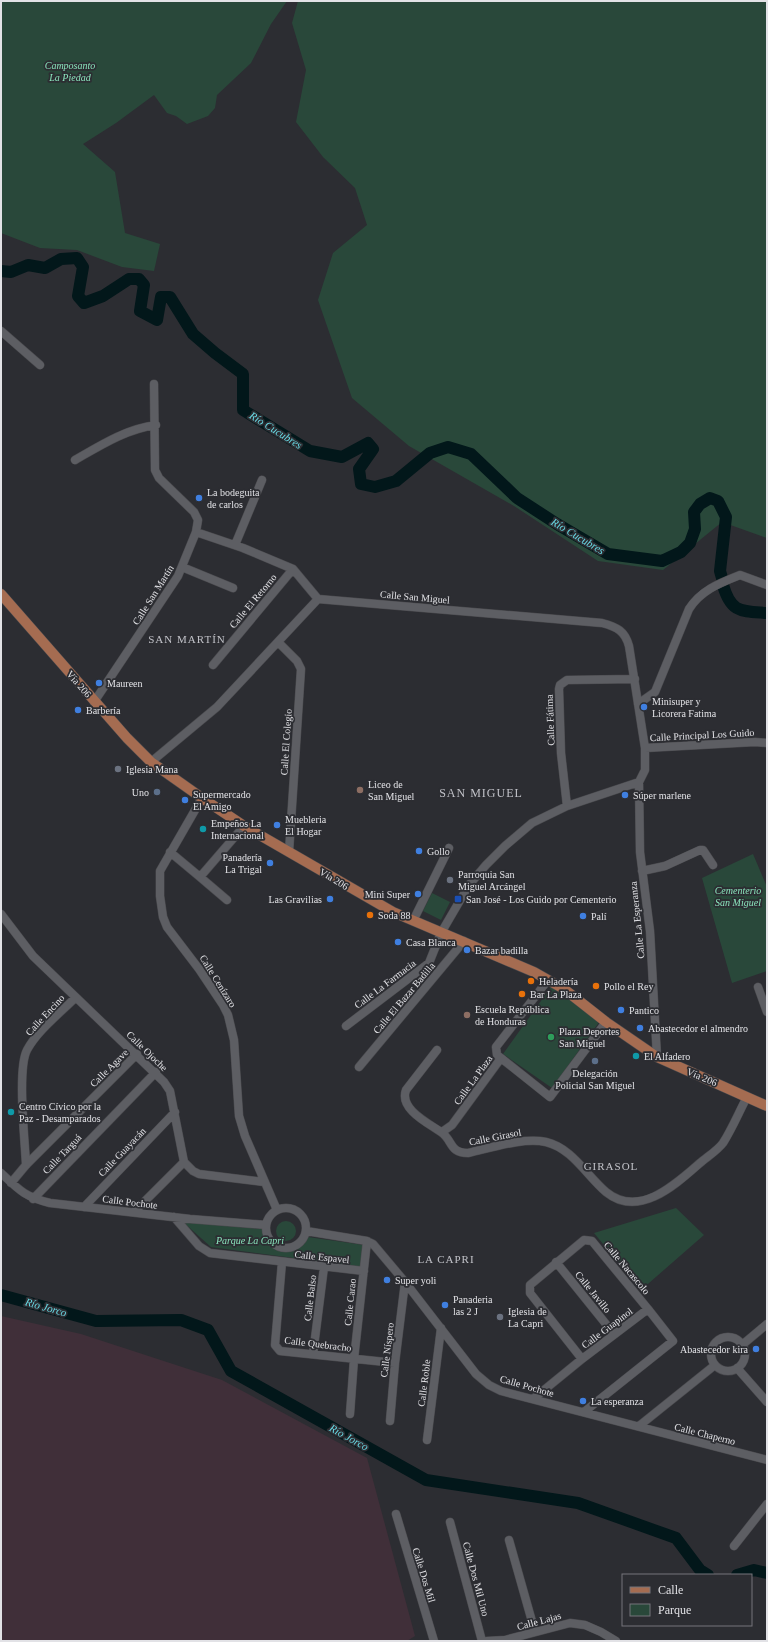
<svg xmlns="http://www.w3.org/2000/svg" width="768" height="1642" font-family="Georgia,serif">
<rect width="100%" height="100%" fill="#2c2d32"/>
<path fill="#402f39" d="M1,1316L81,1334L222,1380L367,1458L415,1636L407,1641H1Z"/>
<path fill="#29483a" d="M1,1H287L271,24L251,63L217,95L215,108L208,116L187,124L176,116L167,113L154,95L116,123L83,144L115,172L125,233L160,244L154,271L122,267L77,250L40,248L1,233Z
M298,1H767V538L722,522L663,570L598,561L514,506L409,446L352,398L318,300L333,253L367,225L355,188L323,157L296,122L306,70L292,23Z
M753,854L767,887V971L732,983L702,878Z
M432,893L450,902L441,920L423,911Z
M551,987L600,1021L552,1088L503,1054Z
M676,1208L704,1235L641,1290L594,1233Z
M276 1231a10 10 0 1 1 20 0a10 10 0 1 1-20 0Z
M183,1222L263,1229C270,1255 293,1260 308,1237L364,1245L362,1267L211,1247Z"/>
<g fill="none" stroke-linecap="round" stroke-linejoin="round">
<path stroke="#02171a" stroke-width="12" d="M1,271L11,272L28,265L45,268L61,259L77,258L83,267L78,296L84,303L103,296L129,279H139L144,285L140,311L157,320L161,297H170L193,334L215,353L243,374V410L310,451L342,457L368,443L373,449L359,469L361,484L375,487L396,481L430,453L448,447L471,454L517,498L557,524L608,554L662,561L681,552L690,543L695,529L694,512L700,504L710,498L718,501L726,517L720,571L722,578
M723,585C731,613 741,611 767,613
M1,1295L96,1321L181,1320L208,1330L231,1371L426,1480L578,1503L676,1538L700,1570L708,1575
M737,1575L754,1570L767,1573"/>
<defs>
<path id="minor" d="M1,331L40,365
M75,460C101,445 126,429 156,425
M196,532L243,548L293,569L318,599
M235,545L262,480
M182,567L233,588
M279,643L297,661L301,669L289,852
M213,665L293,569
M94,702L178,576L196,532L198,520L194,512L159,478L155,470L154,384
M638,704L655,692L689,609C701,590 720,583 740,575L767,585
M645,748L755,742L767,743
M151,762L217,707L318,599L602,623C617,627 625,631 629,646L645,748V770L639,782L567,806L532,823L505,846L486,865L469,885L441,933L429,963L346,1026
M639,782L640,852L650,931L657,1057
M202,798L160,871V896L163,917L167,927L199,969L223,1005L228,1015L234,1040L239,1116L245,1136L277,1210
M567,806L561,753L559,689L560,685L567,680L635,679
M170,852L200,877L244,826
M642,871L665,866L700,850H703L713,865
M200,877L227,900
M1,914L33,956L164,1082L170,1091L184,1162L193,1171L199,1174L264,1182
M413,921L449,848
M758,987L767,1012
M437,1050L406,1090C399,1109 428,1123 441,1132C453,1140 449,1153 468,1153C491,1148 523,1137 546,1142C572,1148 587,1176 606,1192C639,1219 676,1184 700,1163C707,1157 718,1150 723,1143C732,1129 739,1112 747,1097
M501,1058L550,1097L606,1022
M359,1067L464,941
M442,1132L452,1125L501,1058L497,1055L496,1047L548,980
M26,1165C25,1141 17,1069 27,1050C37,1031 60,1013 75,998
M1,1173C19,1190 25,1197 50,1203L190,1219L266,1225
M11,1183L26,1165L137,1054
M33,1199L156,1072
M84,1207L175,1112
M266 1228a20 20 0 1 1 40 0a20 20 0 1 1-40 0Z
M134,1212L184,1162
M174,1217L199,1246L210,1253L364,1271
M306,1231L367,1241L373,1244L405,1282L476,1374L489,1385L501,1391L767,1460
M282,1262L275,1345L280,1351L395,1363
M556,1262L614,1334
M711 1354a17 17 0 1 1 34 0a17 17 0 1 1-34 0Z
M742,1345L767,1324
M313,1354L324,1267
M582,1359L530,1293V1285L584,1240L592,1241L648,1309
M737,1368L767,1402
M533,1399L582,1359L648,1309L673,1341L584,1412
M350,1414L354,1359L367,1241
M390,1421L395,1363L405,1282
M639,1426L715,1365
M427,1440L441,1328
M396,1514L434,1641
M450,1522L482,1641
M509,1540L535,1632
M734,1546L767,1504
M487,1641L505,1640L570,1623L585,1625L601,1632L616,1641"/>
<path id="major" d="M1,594L127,738L151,762L202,798L244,826L393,912L534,972L564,989L606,1022L657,1057L767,1106"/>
</defs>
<use href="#minor" stroke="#4a4a4e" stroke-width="9"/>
<use href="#major" stroke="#4a4a4e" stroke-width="11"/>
<use href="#minor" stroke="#5d5e63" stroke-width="8"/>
<use href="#major" stroke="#a56c51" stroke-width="10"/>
</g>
<g fill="#3f7fe0" stroke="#2c2d32" stroke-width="1.5">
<circle cx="199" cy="498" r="4"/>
<circle cx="99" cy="683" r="4"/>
<circle cx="644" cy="707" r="4"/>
<circle cx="78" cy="710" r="4"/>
<circle cx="625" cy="795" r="4"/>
<circle cx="185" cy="800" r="4"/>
<circle cx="277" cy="825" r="4"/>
<circle cx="419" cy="851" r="4"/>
<circle cx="270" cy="863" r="4"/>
<circle cx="418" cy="894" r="4"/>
<circle cx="330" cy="899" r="4"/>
<circle cx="583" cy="916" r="4"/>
<circle cx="398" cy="942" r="4"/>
<circle cx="467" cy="950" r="4"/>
<circle cx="621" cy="1010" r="4"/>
<circle cx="640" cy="1028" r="4"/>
<circle cx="387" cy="1280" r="4"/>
<circle cx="445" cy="1305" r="4"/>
<circle cx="756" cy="1349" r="4"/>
<circle cx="583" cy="1401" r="4"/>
</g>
<g fill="#6b7280" stroke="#2c2d32" stroke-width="1.5">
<circle cx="118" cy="769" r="4"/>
<circle cx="450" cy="880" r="4"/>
<circle cx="500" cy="1317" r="4"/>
</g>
<g fill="#8d6e63" stroke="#2c2d32" stroke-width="1.5">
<circle cx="360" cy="790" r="4"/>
<circle cx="467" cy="1015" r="4"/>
</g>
<g fill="#5c6f8a" stroke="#2c2d32" stroke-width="1.5">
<circle cx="157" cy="792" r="4"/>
<circle cx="595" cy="1061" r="4"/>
</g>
<g fill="#0f9aa8" stroke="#2c2d32" stroke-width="1.5">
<circle cx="203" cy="829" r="4"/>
<circle cx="636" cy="1056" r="4"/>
<circle cx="11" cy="1112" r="4"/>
</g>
<rect fill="#1a4fb4" stroke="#2c2d32" stroke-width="1.5" x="454" y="895" width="8" height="8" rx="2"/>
<g fill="#e8710a" stroke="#2c2d32" stroke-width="1.5">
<circle cx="370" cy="915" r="4"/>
<circle cx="531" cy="981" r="4"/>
<circle cx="596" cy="986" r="4"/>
<circle cx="522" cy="994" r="4"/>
</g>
<circle fill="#2e9e5b" stroke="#2c2d32" stroke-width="1.5" cx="551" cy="1037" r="4"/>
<g text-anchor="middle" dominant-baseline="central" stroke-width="3.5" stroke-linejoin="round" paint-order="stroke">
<g font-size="10" font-style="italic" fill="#89e3bb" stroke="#2c2d32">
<text x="70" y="65">Camposanto<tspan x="70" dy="12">La Piedad</tspan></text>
<text x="738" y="890">Cementerio<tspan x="738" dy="12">San Miguel</tspan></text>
<text x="250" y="1240">Parque La Capri</text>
</g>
<g font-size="10" fill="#e2e2e6" stroke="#2c2d32" text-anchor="start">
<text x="207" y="492">La bodeguita<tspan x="207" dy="12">de carlos</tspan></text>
<text x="107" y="683">Maureen</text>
<text x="652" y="701">Minisuper y<tspan x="652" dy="12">Licorera Fatima</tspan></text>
<text x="86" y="710">Barbería</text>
<text x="126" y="769">Iglesia Mana</text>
<text x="368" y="784">Liceo de<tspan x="368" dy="12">San Miguel</tspan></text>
<text x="149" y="792" text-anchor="end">Uno</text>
<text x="193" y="794">Supermercado<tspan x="193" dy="12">El Amigo</tspan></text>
<text x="633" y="795">Súper marlene</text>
<text x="285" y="819">Muebleria<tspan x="285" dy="12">El Hogar</tspan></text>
<text x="211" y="823">Empeños La<tspan x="211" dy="12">Internacional</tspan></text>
<text x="427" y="851">Gollo</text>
<text x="262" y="857" text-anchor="end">Panadería<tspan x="262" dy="12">La Trigal</tspan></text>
<text x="458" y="874">Parroquia San<tspan x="458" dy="12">Miguel Arcángel</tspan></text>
<text x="410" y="894" text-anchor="end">Mini Super</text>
<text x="322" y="899" text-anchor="end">Las Gravilias</text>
<text x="466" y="899">San José - Los Guido por Cementerio</text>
<text x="378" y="915">Soda 88</text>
<text x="591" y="916">Palí</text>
<text x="406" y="942">Casa Blanca</text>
<text x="475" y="950">Bazar badilla</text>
<text x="539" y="981">Heladería</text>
<text x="604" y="986">Pollo el Rey</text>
<text x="530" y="994">Bar La Plaza</text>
<text x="475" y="1009">Escuela República<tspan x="475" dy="12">de Honduras</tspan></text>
<text x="629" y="1010">Pantico</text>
<text x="648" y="1028">Abastecedor el almendro</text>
<text x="559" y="1031">Plaza Deportes<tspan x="559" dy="12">San Miguel</tspan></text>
<text x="644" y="1056">El Alfadero</text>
<text x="595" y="1073" text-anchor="middle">Delegación<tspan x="595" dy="12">Policial San Miguel</tspan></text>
<text x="19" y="1106">Centro Cívico por la<tspan x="19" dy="12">Paz - Desamparados</tspan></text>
<text x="395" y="1280">Super yoli</text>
<text x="453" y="1299">Panaderia<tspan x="453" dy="12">las 2 J</tspan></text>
<text x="508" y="1311">Iglesia de<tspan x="508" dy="12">La Capri</tspan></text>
<text x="748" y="1349" text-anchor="end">Abastecedor kira</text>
<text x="591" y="1401">La esperanza</text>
</g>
<g font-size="10" fill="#e2e2e6" stroke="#2c2d32">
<text transform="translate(153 595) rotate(-58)">Calle San Martín</text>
<text transform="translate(415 597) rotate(5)">Calle San Miguel</text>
<text transform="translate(253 601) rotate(-50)">Calle El Retorno</text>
<text transform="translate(79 684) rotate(49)">Vía 206</text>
<text transform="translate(550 720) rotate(-92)">Calle Fátima</text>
<text transform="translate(702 735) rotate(-3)">Calle Principal Los Guido</text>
<text transform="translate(286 742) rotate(-86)">Calle El Colegio</text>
<text transform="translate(334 879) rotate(31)">Vía 206</text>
<text transform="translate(637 920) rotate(-96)">Calle La Esperanza</text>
<text transform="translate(218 981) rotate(58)">Calle Cenízaro</text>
<text transform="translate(385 984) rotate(-37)">Calle La Farmacia</text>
<text transform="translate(404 998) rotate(-50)">Calle El Bazar Badilla</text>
<text transform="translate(45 1015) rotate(-47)">Calle Encino</text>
<text transform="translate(147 1051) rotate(44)">Calle Ojoche</text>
<text transform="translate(109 1068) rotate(-45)">Calle Agave</text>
<text transform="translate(702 1077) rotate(23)">Vía 206</text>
<text transform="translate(473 1080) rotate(-54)">Calle La Plaza</text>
<text transform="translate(495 1137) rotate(-11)">Calle Girasol</text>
<text transform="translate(122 1152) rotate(-46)">Calle Guayacán</text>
<text transform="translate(62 1154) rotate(-46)">Calle Targuá</text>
<text transform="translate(130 1202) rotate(7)">Calle Pochote</text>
<text transform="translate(322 1257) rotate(6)">Calle Espavel</text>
<text transform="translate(627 1268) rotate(50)">Calle Nacascolo</text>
<text transform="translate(593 1292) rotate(51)">Calle Javillo</text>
<text transform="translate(310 1298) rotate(-83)">Calle Balso</text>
<text transform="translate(350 1302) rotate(-84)">Calle Carao</text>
<text transform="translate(607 1328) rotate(-37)">Calle Guapinol</text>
<text transform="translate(318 1344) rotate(7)">Calle Quebracho</text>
<text transform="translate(387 1350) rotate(-83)">Calle Níspero</text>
<text transform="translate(424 1383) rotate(-83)">Calle Roble</text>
<text transform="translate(527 1386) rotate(16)">Calle Pochote</text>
<text transform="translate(705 1434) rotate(14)">Calle Chaperno</text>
<text transform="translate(424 1575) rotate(73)">Calle Dos Mil</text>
<text transform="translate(476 1579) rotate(75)">Calle Dos Mil Uno</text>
<text transform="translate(539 1621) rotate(-15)">Calle Lajas</text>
</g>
<g font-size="11" font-style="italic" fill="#68dae5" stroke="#2c2d32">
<text transform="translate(276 430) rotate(32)">Río Cucubres</text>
<text transform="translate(578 536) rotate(31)">Río Cucubres</text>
<text transform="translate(46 1307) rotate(16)">Río Jorco</text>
<text transform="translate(349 1437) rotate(29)">Río Jorco</text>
</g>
<g font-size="11" letter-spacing="1" fill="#c0c1c7" stroke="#2c2d32">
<text x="187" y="639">SAN MARTÍN</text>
<text x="611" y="1166">GIRASOL</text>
<text x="446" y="1259">LA CAPRI</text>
</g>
<g font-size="12" letter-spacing="1" fill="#c0c1c7" stroke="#2c2d32">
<text x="481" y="793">SAN MIGUEL</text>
</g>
</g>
<rect width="768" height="1642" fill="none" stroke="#e2e2e6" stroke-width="4"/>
<rect x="622" y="1574" width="130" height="52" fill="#2c2d32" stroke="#75757a"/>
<rect x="630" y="1587" width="20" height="6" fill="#a56c51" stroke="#75757a"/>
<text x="658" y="1594" font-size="12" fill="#e2e2e6">Calle</text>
<rect x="630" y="1604" width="20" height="12" fill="#29483a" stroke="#75757a"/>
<text x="658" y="1614" font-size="12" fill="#e2e2e6">Parque</text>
</svg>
